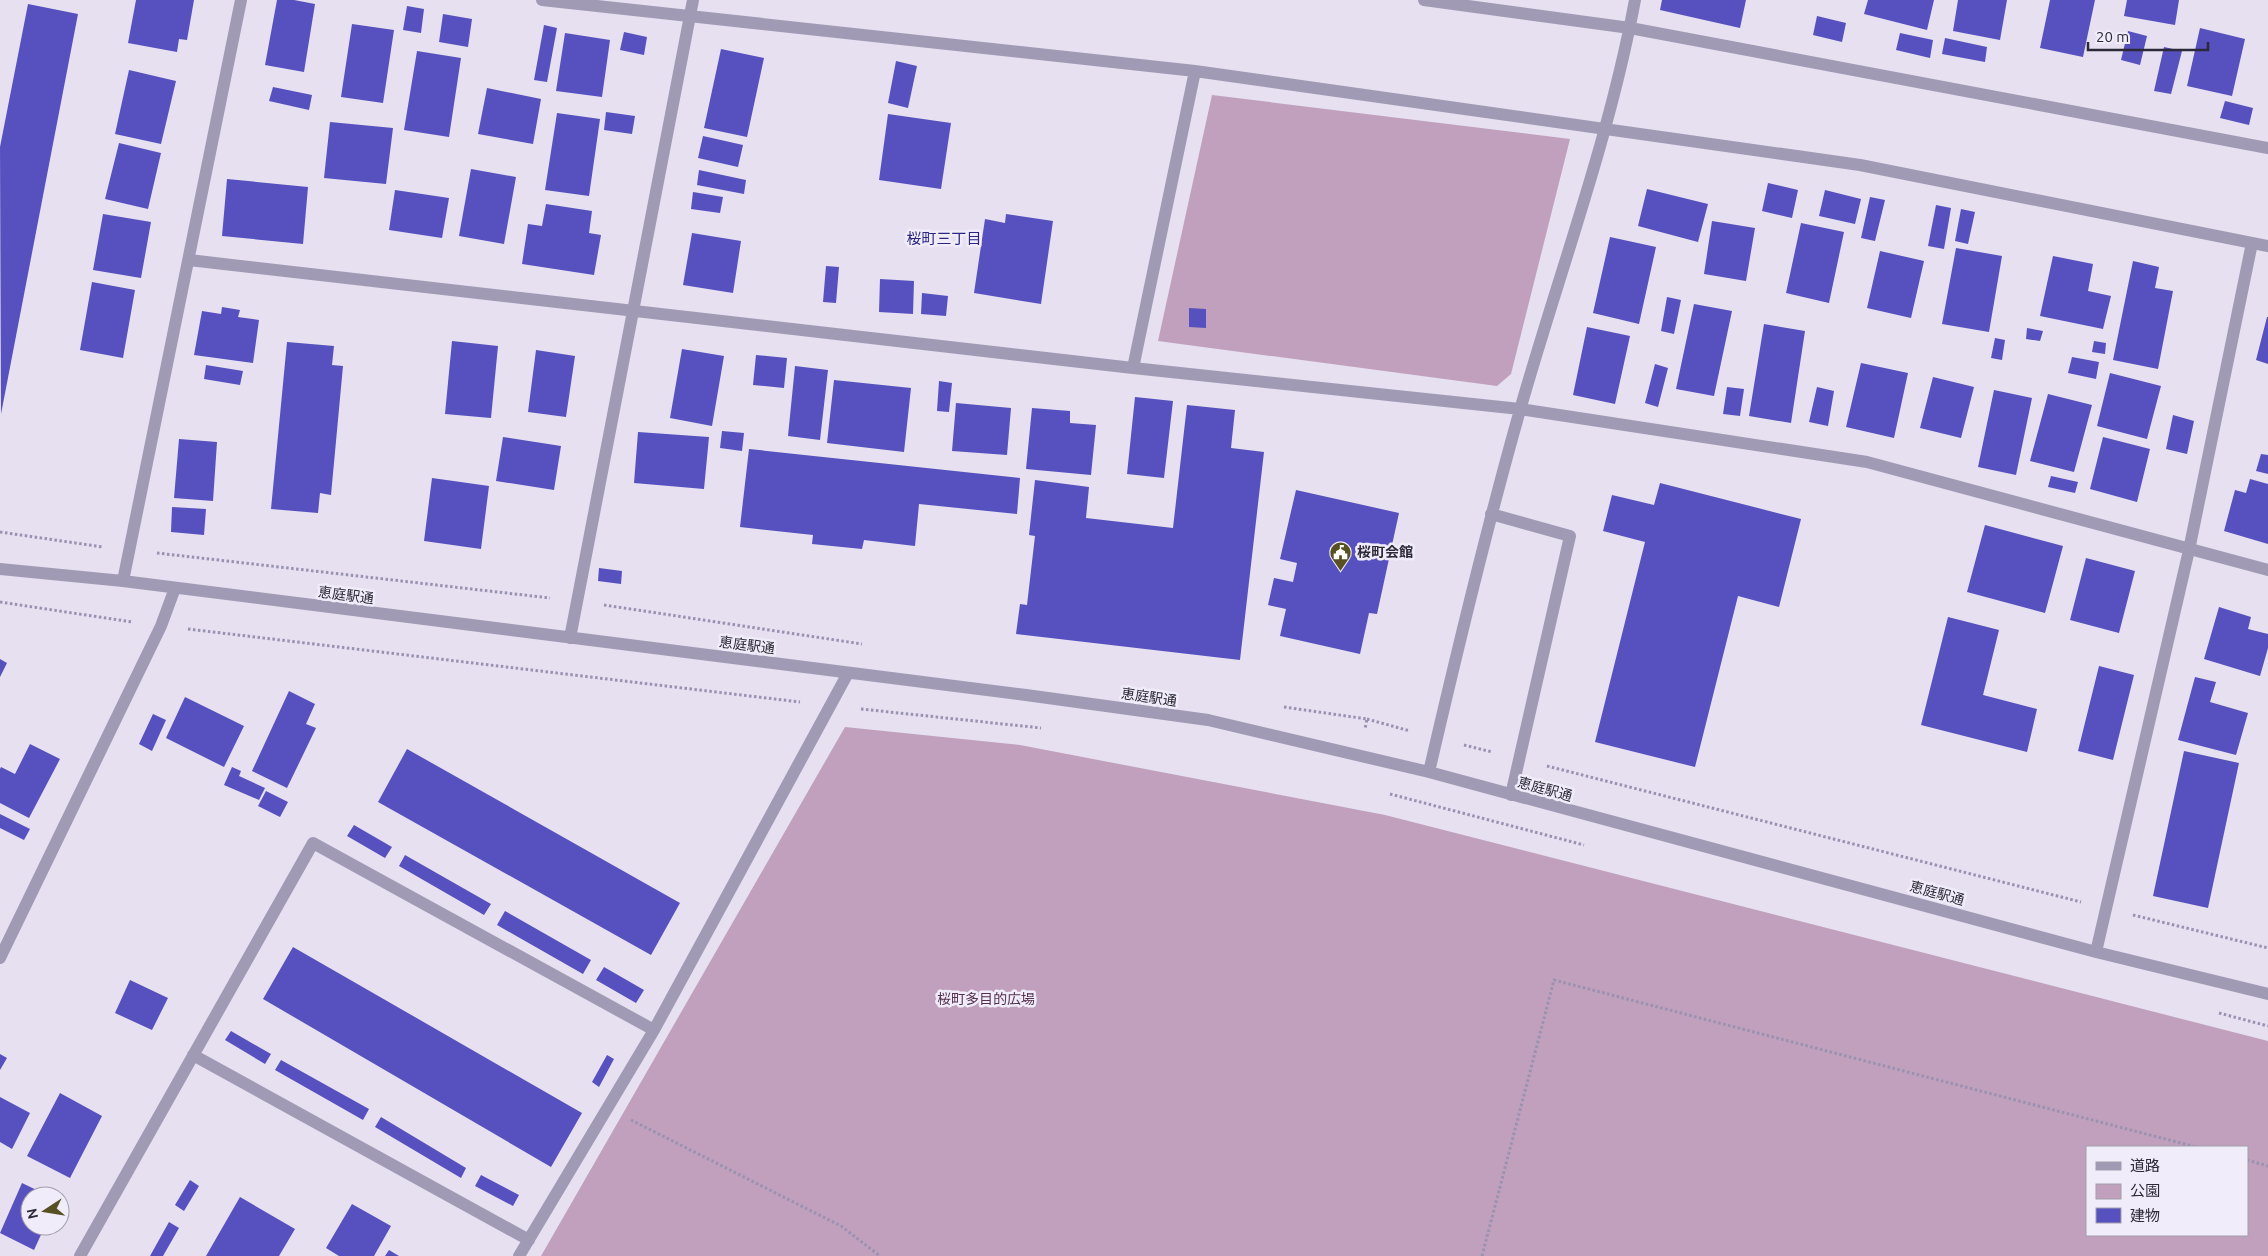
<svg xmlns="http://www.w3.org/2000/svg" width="2268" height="1256" font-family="Ubuntu,'Noto Sans JP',sans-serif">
<rect width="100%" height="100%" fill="#e6e0f1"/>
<path fill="#c0a0bc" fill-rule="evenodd" d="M1212,95L1570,139L1511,374L1497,386L1158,341Z
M845,727L1020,745L1385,815L2268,1041V1256H541ZM2087,1147H2247V1235H2087Z"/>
<path fill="#5651be" d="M136,0H194L187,40L179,39L177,52L128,43Z
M277,0H294L315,4L304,72L265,65Z
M1662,0H1746L1740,28L1660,10Z
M1868,0H1934L1927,30L1864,14Z
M1958,0H2007L2000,40L1953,31Z
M2050,0H2095L2083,57L2040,48Z
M2127,0H2179L2175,25L2124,16Z
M28,4L78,14L1,414L0,147Z
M407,6L424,9L421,33L403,30Z
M443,14L472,19L468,47L439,42Z
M1817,16L1846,23L1842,42L1813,35Z
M352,24L394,30L383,103L341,97Z
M544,25L557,28L547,82L534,80Z
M2200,28L2245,39L2232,96L2187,86Z
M2128,31L2147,36L2140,65L2121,60Z
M624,32L647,37L644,55L620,50Z
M565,33L610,40L602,97L556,91Z
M1900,33L1933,40L1930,58L1896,50Z
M1945,38L1987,47L1985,62L1942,54Z
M2164,47L2182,51L2171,94L2154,91Z
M721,49L764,58L747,137L704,128Z
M417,51L461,58L449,137L404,130Z
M896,61L917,66L908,108L888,103Z
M129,70L176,81L161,144L115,134Z
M273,87L312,95L309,110L269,101Z
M487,88L541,99L533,144L478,134Z
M2225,101L2253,108L2249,125L2220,118Z
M606,112L635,116L632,134L604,130Z
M557,113L600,119L589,196L545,190Z
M888,114L951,123L941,189L879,180Z
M330,122L393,128L386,184L324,178Z
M703,136L743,145L738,167L698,158Z
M119,143L161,153L148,209L105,199Z
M471,169L516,177L504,244L459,236Z
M699,170L746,180L744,194L697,185Z
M227,179L308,187L303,244L222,236Z
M1768,183L1798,190L1792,218L1762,211Z
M1647,189L1708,204L1698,242L1638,226Z
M395,190L449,198L442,238L389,230Z
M1825,190L1861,199L1855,224L1819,216Z
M693,192L723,197L720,213L691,209Z
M1870,197L1885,200L1875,241L1861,238Z
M546,204L592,211L589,233L601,235L594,275L522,264L528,224L542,226Z
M1936,205L1951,208L1944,249L1928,246Z
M1961,209L1975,212L1968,244L1955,241Z
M103,214L151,222L141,278L93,270Z
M1006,214L1053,221L1041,304L974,293L985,219L1005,223Z
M1712,221L1755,228L1746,281L1704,274Z
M1801,223L1844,232L1829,303L1786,293Z
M692,233L741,241L733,293L683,285Z
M1610,237L1656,247L1639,324L1593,313Z
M1956,248L2002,256L1989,332L1942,324Z
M1880,251L1924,261L1911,318L1867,308Z
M2053,256L2093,264L2088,291L2111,296L2103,329L2040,316Z
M2133,261L2159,267L2155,288L2173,291L2158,369L2113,360Z
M826,266L839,267L836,303L823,302Z
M880,279L914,281L913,314L879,312Z
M92,282L135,290L123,358L80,350Z
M922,293L948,296L946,316L921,314Z
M1667,297L1681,300L1674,334L1661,331Z
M1694,304L1732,311L1714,396L1676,389Z
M222,307L240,310L238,317L259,320L253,363L194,355L202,311L221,314Z
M1189,308L1206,309V328L1189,327Z
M2267,317H2268V364L2256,360Z
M1764,324L1805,331L1791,423L1749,416Z
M1587,327L1630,336L1615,404L1573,395Z
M2027,328L2043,331L2040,341L2026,339Z
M1995,338L2005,340L2002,360L1991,358Z
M452,341L498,346L491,418L445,414Z
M2094,341L2106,343L2105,354L2092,352Z
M287,342L334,346L332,365L343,366L331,495L320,493L318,513L271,509Z
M682,349L724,356L712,426L670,418Z
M536,350L575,356L566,417L528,412Z
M756,355L787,358L784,388L753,385Z
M2072,357L2099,362L2096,379L2068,373Z
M1861,363L1908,373L1894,438L1846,427Z
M1655,364L1668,368L1658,407L1645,403Z
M206,365L243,371L240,385L204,379Z
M795,366L828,370L820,440L788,436Z
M2110,373L2161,386L2147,439L2097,426Z
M1933,377L1974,387L1961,438L1920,428Z
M834,380L911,388L904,452L827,443Z
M939,381L952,383L949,412L937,411Z
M1727,387L1744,389L1740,416L1723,414Z
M1817,387L1834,391L1828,426L1809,422Z
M1994,390L2032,398L2016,475L1978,467Z
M2048,394L2092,405L2074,472L2030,461Z
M1135,397L1173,401L1164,478L1127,474Z
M956,403L1011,408L1007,455L952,451Z
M1187,405L1235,410L1231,448L1264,452L1240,660L1016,634L1020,604L1027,605L1035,536L1029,535L1035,480L1089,487L1086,518L1173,528Z
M1032,408L1070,411V423L1096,425L1091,475L1026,469Z
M2173,415L2194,421L2187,454L2166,449Z
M722,431L744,433L742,451L720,448Z
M638,432L709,437L704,489L634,483Z
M503,437L561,446L554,490L496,481Z
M2103,437L2150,449L2137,502L2090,489Z
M179,439L217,442L213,501L174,498Z
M749,449L1020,478L1017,514L919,504L915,546L864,540L862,549L812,544L813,535L740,527Z
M2261,454L2268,455V474L2256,471Z
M2051,476L2078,482L2075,493L2048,487Z
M432,478L489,486L481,549L424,541Z
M2250,479L2268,484V544L2224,531L2235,490L2246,493Z
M1660,483L1801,519L1779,607L1738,596L1695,767L1595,742L1645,542L1603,531L1612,495L1654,505Z
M1296,490L1399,513L1377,614L1369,613L1360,654L1280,636L1286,609L1268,605L1274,578L1293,582L1297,563L1280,559Z
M172,507L206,509L204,535L171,532Z
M1985,525L2063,546L2045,613L1967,592Z
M2086,558L2135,571L2119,633L2070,620Z
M599,568L622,571L621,584L598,581Z
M2219,607L2251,617L2248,629L2268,634V648L2260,676L2204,659Z
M1948,617L1999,630L1983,695L2037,709L2027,752L1921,725Z
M0,659L7,663L0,677Z
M2099,666L2134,675L2113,760L2078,751Z
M2195,677L2216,682L2210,702L2248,713L2236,755L2178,740Z
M289,691L315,704L306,724L316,728L287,788L252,771Z
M185,697L244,726L224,767L166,738Z
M153,714L166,720L152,751L139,744Z
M30,744L60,759L29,818L0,803V769L1,767L15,774Z
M407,749L680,903L651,955L378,802Z
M2184,751L2239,763L2208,908L2153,896Z
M232,767L241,771L239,776L265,788L259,800L224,785Z
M266,791L288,802L280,817L258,806Z
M0,814L30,829L24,840L0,828Z
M354,825L392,847L385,858L347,836Z
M405,855L491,904L484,915L399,866Z
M505,911L591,960L583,974L497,925Z
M293,947L582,1113L551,1167L263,999Z
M604,967L644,990L636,1003L596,980Z
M130,980L168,998L152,1030L115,1013Z
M231,1031L271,1054L265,1064L225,1040Z
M0,1054L7,1058L0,1070Z
M607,1055L614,1059L599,1087L592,1082Z
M281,1060L369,1109L363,1120L275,1070Z
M60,1093L102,1116L70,1178L27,1156Z
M0,1097L30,1113L12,1149L0,1142Z
M381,1117L466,1168L461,1178L375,1127Z
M481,1175L519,1195L513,1206L475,1186Z
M190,1180L199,1186L184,1211L175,1205Z
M22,1183L49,1196H30V1226H45L34,1250L0,1233Z
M240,1197L295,1229L279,1256H206Z
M352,1204L391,1226L374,1256H339L326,1248Z
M169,1222L179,1228L163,1256H150Z
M389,1250L399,1256H385Z"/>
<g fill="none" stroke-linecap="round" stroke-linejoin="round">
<path stroke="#9892b0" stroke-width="3" stroke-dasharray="2.5 2.5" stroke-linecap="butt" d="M0,532L103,547
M157,553L550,598
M0,602L132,622
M604,605L862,644
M188,629L800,702
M1284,707L1367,719L1365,729
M861,709L1041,728
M1367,719L1410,731
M1464,745L1492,752
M1547,766L2081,902
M1390,794L1584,845
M2133,915L2268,948
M2219,1013L2268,1026
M631,1120L841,1226L880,1256
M2247,1160L2268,1166
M1482,1256L1554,980L2196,1147"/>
<path stroke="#a09ab5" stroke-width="12" d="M542,0L1195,71L1860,165L2268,246
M1424,0L1630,28L2268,148
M189,260L1133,368L1520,409L1867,462L2268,570
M1133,368L1195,71
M1491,514L1570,536L1511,795
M0,569L123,581L1026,695L1208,720L1429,772L2096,952L2268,994
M123,581L241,0
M570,638L693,0
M1429,772C1457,651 1486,530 1520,410C1559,273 1609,140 1635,0
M2096,952L2189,550L2252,243
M0,958L161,626L175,588
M193,1055L529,1240
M80,1256L313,843L654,1030
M519,1256L654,1030L848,673"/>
</g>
<defs>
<symbol id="civic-pin" viewBox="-11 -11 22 30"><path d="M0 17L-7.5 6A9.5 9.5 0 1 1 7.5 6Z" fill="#575022" stroke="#f0ecf9"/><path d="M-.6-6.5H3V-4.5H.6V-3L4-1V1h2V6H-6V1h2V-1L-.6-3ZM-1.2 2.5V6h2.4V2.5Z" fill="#fff"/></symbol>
</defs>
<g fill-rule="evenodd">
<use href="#civic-pin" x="1328" y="540" width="25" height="34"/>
</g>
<g text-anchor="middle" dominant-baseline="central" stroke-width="5" stroke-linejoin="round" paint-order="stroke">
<g font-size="14" font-weight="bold" fill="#2c2a38" stroke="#f0ecf9" text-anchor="start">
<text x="1357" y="552">桜町会館</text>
</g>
<g font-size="14" fill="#2c2a38" stroke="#f0ecf9">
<text transform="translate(346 595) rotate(7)">恵庭駅通</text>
<text transform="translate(747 645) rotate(7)">恵庭駅通</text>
<text transform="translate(1149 697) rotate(8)">恵庭駅通</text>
<text transform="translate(1545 789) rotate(15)">恵庭駅通</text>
<text transform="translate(1937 893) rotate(15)">恵庭駅通</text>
</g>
<g font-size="14" fill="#54304e" stroke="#f0ecf9">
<text x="986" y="999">桜町多目的広場</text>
</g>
<g font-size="15" fill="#2c2882" stroke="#f0ecf9">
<text x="944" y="238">桜町三丁目</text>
</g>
</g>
<rect x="2086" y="1146" width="162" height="90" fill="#f0ecf9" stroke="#a29eac"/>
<rect x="2096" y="1162" width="25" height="8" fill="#a09ab5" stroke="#a29eac"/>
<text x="2130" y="1171" font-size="15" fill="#2c2a38">道路</text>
<rect x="2096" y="1184" width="25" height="15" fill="#c0a0bc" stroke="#a29eac"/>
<text x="2130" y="1196" font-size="15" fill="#2c2a38">公園</text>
<rect x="2096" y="1208" width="25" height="15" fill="#5651be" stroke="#a29eac"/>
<text x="2130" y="1221" font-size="15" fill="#2c2a38">建物</text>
<g transform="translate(45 1211) rotate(258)"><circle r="24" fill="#f0ecf9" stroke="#a29eac"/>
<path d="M0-4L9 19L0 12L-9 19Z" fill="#575022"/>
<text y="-8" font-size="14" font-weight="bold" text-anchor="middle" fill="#2c2a38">N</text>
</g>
<path d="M2088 42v8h120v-8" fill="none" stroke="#2c2a38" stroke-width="2.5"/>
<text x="2096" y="42" font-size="15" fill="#2c2a38" stroke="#f0ecf9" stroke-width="4" paint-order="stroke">20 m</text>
</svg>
